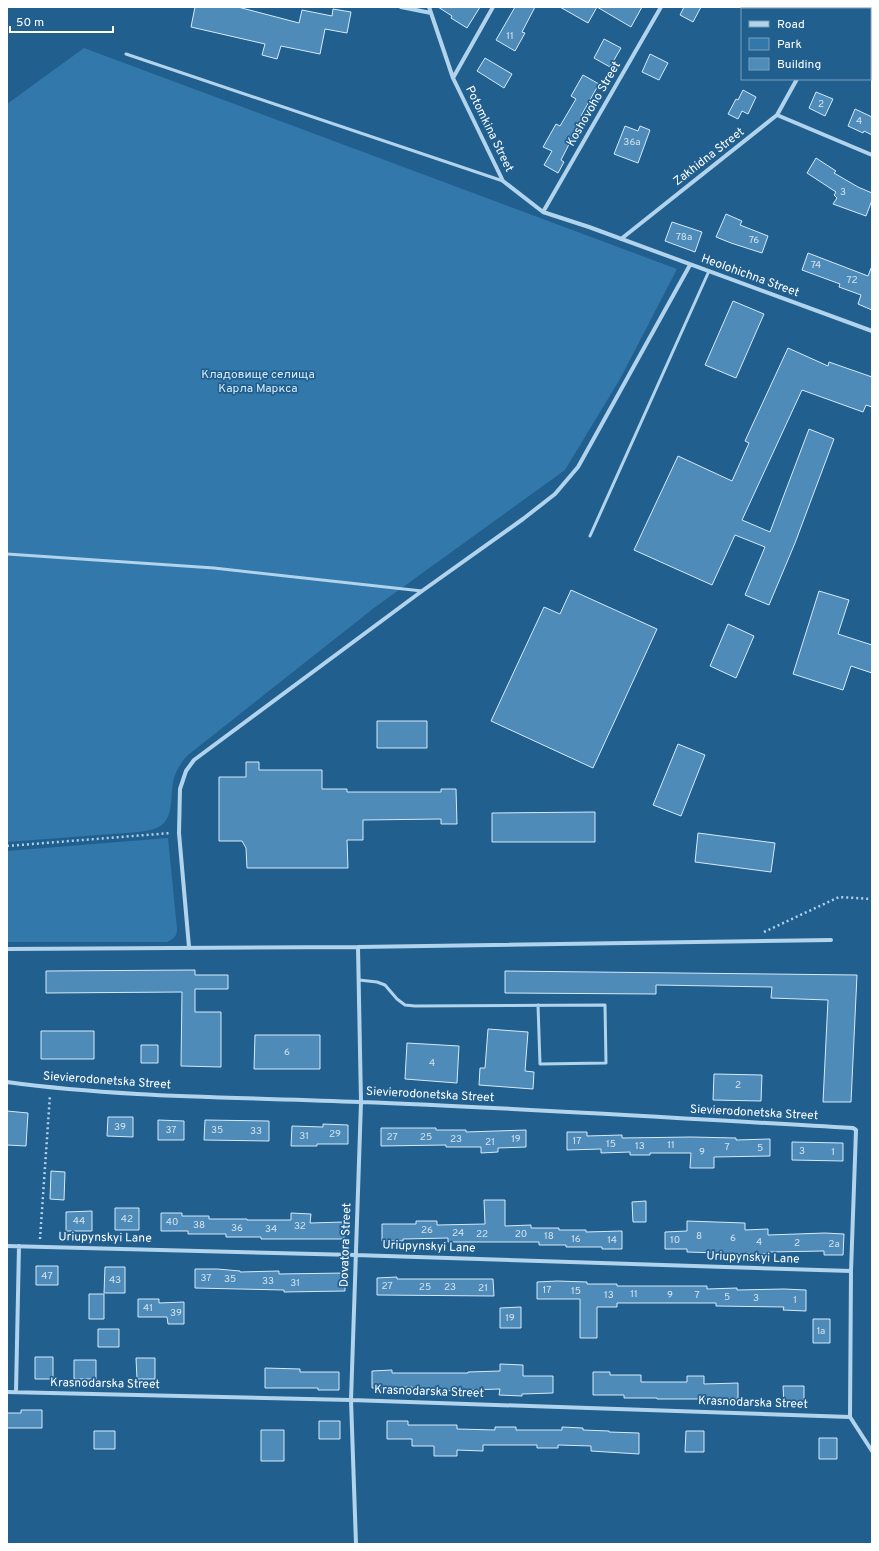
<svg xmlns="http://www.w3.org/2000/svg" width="879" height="1551" font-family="Overpass,sans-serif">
<rect width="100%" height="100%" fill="#215f8f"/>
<path fill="#3278aa" d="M84,48L677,269L620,379L565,470L374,608L188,755C181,762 177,769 174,778C170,792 174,812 164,823C155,832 138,832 126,833L7,842V104Z
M168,838L177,929C177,936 174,939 167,942H7V851Z"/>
<path fill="#4e8bb8" stroke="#d6eaf9" d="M195,7H238L299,23L302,10L332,16L333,9L351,12L347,33L325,29L320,54L281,46L277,59L262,55L265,44L191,27Z
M438,7H480L467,28L451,18L452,16Z
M515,7H535L522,32L525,33L515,51L496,40Z
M560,7H642L631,27L597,7L588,23Z
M684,7H701L693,22L680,15Z
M604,39L621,48L610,67L594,58Z
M650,54L668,63L659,80L642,72Z
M485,58L512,74L504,88L477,71Z
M583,75L599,84L581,116L583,117L561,160L564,162L558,173L544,165L552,151L543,147L556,124L560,126L576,99L571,96Z
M743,90L756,97L748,114L742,111L738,119L728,114L736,99L738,100Z
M816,92L833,99L825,116L809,108Z
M855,109L872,117V135L864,131L863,133L848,126Z
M625,126L638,131L640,126L650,130L638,163L614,154Z
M816,158L836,171L834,173L858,187L872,193V200L866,216L833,204L837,198L834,195L836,192L807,173Z
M726,214L742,221L740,225L768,236L762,253L731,243L716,237Z
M672,222L702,232L695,252L665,241Z
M808,253L868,276L871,268L872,269V310L858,304L861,295L839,287L840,284L802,270Z
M733,301L764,314L736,378L705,365Z
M788,348L828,366L829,362L872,377V407L866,405L863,412L802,390L742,520L770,532L809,429L834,439L795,543L769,605L745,595L765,547L735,535L712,585L634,550L678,456L732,481L749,443L745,441Z
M571,590L657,629L593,768L491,721L544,607L560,614Z
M819,591L849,600L838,634L872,645V673L851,666L843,690L793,674Z
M728,624L754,636L736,678L710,666Z
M377,721H427V748H377Z
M678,744L705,755L681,816L653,805Z
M246,762H259V770H322V789H347V792H441V789H456L457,824H441V819L363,820V840H347L348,868H247L246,848L242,841H219V777H246Z
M595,812V842H492V813Z
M698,833L775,843L771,872L695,862Z
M195,970V975H228V989H195V1012H221V1067L181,1066L182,992L46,993V971Z
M505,971L857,975L851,1102H823L828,1000L771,998L772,987L656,985V994L505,993Z
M488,1029L528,1032L525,1071L534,1072L533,1089L479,1085L480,1068H485Z
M41,1031H94V1059H41Z
M255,1035H320V1069H254Z
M407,1043L459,1046L457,1083L405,1079Z
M141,1045H158V1063H141Z
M714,1074L762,1075L761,1101L713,1100Z
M7,1111L28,1113L26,1146L7,1145Z
M108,1117H133V1137L107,1136Z
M158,1120L184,1121V1140H158Z
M205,1120L269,1121V1141L204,1140Z
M323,1124L348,1125V1144H317V1146H291L292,1126L323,1127Z
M381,1128H436V1130H466V1132L526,1130V1147L498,1148V1152L481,1153V1147H446V1145L381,1146Z
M567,1132H587V1136L622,1135V1138L691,1137L736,1138V1140L770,1139V1156L714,1157V1168H690L691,1153H650V1155H630V1152L601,1153V1149L567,1150Z
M792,1142L843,1143V1161L792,1160Z
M51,1171L65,1172L64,1200L50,1199Z
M484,1200H505V1226L531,1225V1228H559V1230H586V1232L622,1231V1249H602V1247H566V1245H539V1242H448V1238L403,1239V1241H382V1224H416V1221H437V1225L485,1224Z
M646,1201V1222H633L632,1202Z
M115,1208H139V1230H115Z
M92,1211V1231H66V1212Z
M161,1213H182V1216H209V1219H247V1220H291V1213L311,1214L310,1223L344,1222V1239H261V1237H226V1234H188V1231H161Z
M687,1221L745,1223V1230L768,1229V1235L825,1233L844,1234L843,1255H824V1251L768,1252V1254H751L687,1252V1249H665V1232L687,1231Z
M36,1266H58V1285H36Z
M105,1267H125V1293H104Z
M195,1269H217L240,1271V1272L279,1271V1274L345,1273V1291L284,1292V1290L195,1288Z
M397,1277V1279H493L494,1296L377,1295V1278Z
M557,1281L587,1282V1284H617V1286H707V1289L737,1288V1290L784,1289L806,1290V1311L783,1310L784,1307L716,1306V1303H617V1307H597V1338H580V1299H537V1282Z
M89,1294H104V1319H89Z
M138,1299H159V1303L184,1302V1324H168L167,1317H138Z
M521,1307V1328H500V1308Z
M813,1319H830V1343H813Z
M98,1329H119V1347H98Z
M35,1357H53V1379H35Z
M136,1358H155V1379H137Z
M74,1360H96V1379H74Z
M500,1364L523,1365V1376H553V1393L522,1394V1396L499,1395L500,1389L438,1391H412V1387L372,1388V1371L392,1370V1373H468V1372L500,1371Z
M265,1368L300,1369V1372H339V1390H318V1388H265Z
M593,1372H610V1375H641V1382H687V1376H704V1384L738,1383V1399H657V1398H624V1395H593Z
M783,1386H804V1403L784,1404Z
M21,1410H42V1428H7V1413H21Z
M319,1421H340V1439H319Z
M387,1421H408V1425H457V1429L495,1430V1427H516V1430H562V1427L583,1428V1430L609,1431V1432L639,1433V1454L591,1451V1446L558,1445V1448H537V1445H483V1451L457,1450V1456H434V1446H412V1439H387Z
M261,1430H284V1461H261Z
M94,1431H115V1449H94Z
M686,1431H704V1452H685Z
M819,1438H837V1459H819Z"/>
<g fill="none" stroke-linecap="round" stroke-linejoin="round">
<path stroke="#b1d3ec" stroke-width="2.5" stroke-dasharray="2 3" stroke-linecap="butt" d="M7,846L171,833
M764,932L839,897L872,899
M40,1239L50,1095"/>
<path stroke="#b1d3ec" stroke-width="3" d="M126,54L503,181
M590,536L709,271
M7,554L214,568L422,591
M359,980L377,982L385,985L397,999L405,1005L415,1006L605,1005L606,1063L540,1064L538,1005"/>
<path stroke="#b1d3ec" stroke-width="4" d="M401,7L431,13
M429,7L453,78L503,181L543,212L589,227L872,331
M836,9L837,7
M453,78L493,7
M777,115L872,155
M543,212L661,7
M621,239L777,115L797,79
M189,947L179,833L180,789L186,771L194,760L422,591L523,519L555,494L578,467L690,265
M7,949L358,947L831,940
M7,1082C124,1098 242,1097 360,1102C524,1108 689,1119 853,1128L856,1130L851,1271L850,1417L872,1451
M7,1246L355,1255L851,1271
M7,1392L351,1400L850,1417
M16,1392L19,1246
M356,1544L351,1400L361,1102L358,947"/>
</g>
<g text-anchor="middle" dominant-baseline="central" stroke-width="3.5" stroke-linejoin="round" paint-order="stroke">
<g font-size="10" fill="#d3e2ed">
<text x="510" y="36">11</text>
<text x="821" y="104">2</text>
<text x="859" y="121">4</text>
<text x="632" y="142">36а</text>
<text x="843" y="192">3</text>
<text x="684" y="237">78а</text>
<text x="754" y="240">76</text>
<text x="816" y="265">74</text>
<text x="852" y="280">72</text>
<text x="287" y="1052">6</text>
<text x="432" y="1063">4</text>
<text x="738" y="1085">2</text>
<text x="120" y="1127">39</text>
<text x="171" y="1130">37</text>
<text x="217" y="1130">35</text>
<text x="256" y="1131">33</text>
<text x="335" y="1134">29</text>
<text x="304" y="1136">31</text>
<text x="392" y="1137">27</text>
<text x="426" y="1137">25</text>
<text x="456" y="1139">23</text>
<text x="516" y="1139">19</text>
<text x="577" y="1141">17</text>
<text x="490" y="1142">21</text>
<text x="611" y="1144">15</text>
<text x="671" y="1145">11</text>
<text x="640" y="1146">13</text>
<text x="727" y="1147">7</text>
<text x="760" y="1148">5</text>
<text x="802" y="1151">3</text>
<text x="702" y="1152">9</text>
<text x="833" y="1152">1</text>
<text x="127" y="1219">42</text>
<text x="79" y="1221">44</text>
<text x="172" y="1222">40</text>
<text x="199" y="1225">38</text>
<text x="300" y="1226">32</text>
<text x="237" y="1228">36</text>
<text x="271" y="1229">34</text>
<text x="427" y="1230">26</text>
<text x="458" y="1233">24</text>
<text x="482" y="1234">22</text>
<text x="521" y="1234">20</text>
<text x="549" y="1236">18</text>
<text x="699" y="1236">8</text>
<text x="733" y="1238">6</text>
<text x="576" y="1239">16</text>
<text x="612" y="1240">14</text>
<text x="675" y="1240">10</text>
<text x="759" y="1242">4</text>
<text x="797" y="1243">2</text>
<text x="834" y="1244">2а</text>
<text x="47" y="1276">47</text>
<text x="206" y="1278">37</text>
<text x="230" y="1279">35</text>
<text x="115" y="1280">43</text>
<text x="268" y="1281">33</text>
<text x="295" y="1283">31</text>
<text x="387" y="1286">27</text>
<text x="425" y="1287">25</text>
<text x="450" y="1287">23</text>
<text x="483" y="1288">21</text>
<text x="547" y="1290">17</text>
<text x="576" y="1291">15</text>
<text x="634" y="1294">11</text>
<text x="609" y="1295">13</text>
<text x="670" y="1295">9</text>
<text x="697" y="1295">7</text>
<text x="727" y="1297">5</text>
<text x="756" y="1298">3</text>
<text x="795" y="1300">1</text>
<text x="148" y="1308">41</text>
<text x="176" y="1313">39</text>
<text x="510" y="1318">19</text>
<text x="821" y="1331">1а</text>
</g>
<g font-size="12" fill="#fff" stroke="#215f8f">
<text transform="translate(594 104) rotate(-60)">Koshovoho Street</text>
<text transform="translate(489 129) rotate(64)">Potomkina Street</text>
<text transform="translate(709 157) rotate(-38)">Zakhidna Street</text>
<text transform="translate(750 276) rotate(20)">Heolohichna Street</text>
<text transform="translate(107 1081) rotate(4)">Sievierodonetska Street</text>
<text transform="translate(430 1095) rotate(3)">Sievierodonetska Street</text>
<text transform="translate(754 1113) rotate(3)">Sievierodonetska Street</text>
<text transform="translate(105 1238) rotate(1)">Uriupynskyi Lane</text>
<text transform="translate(346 1245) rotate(-88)">Dovatora Street</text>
<text transform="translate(429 1247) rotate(2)">Uriupynskyi Lane</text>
<text transform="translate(753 1258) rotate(2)">Uriupynskyi Lane</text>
<text transform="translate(105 1384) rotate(1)">Krasnodarska Street</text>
<text transform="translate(429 1392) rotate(2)">Krasnodarska Street</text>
<text transform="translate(753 1403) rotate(2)">Krasnodarska Street</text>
</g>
<g font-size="12" fill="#d6eaf9" stroke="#215f8f">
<text x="258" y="375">Кладовище селища<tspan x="258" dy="14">Карла Маркса</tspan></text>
</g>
</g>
<rect width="879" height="1551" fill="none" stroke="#ffffff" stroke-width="16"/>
<rect x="741" y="8" width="130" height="72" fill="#215f8f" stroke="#7a9fbc"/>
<rect x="749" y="21" width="20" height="6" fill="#b1d3ec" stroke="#7a9fbc"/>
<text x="777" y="28" font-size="12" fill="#ffffff">Road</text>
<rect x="749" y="38" width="20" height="12" fill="#3278aa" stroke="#7a9fbc"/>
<text x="777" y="48" font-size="12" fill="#ffffff">Park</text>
<rect x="749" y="58" width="20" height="12" fill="#4e8bb8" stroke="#7a9fbc"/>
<text x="777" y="68" font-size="12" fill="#ffffff">Building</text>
<path d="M10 26v6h103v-6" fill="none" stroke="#ffffff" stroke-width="2"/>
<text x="16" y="26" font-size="12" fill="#ffffff" stroke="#215f8f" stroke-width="3" paint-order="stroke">50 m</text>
</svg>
